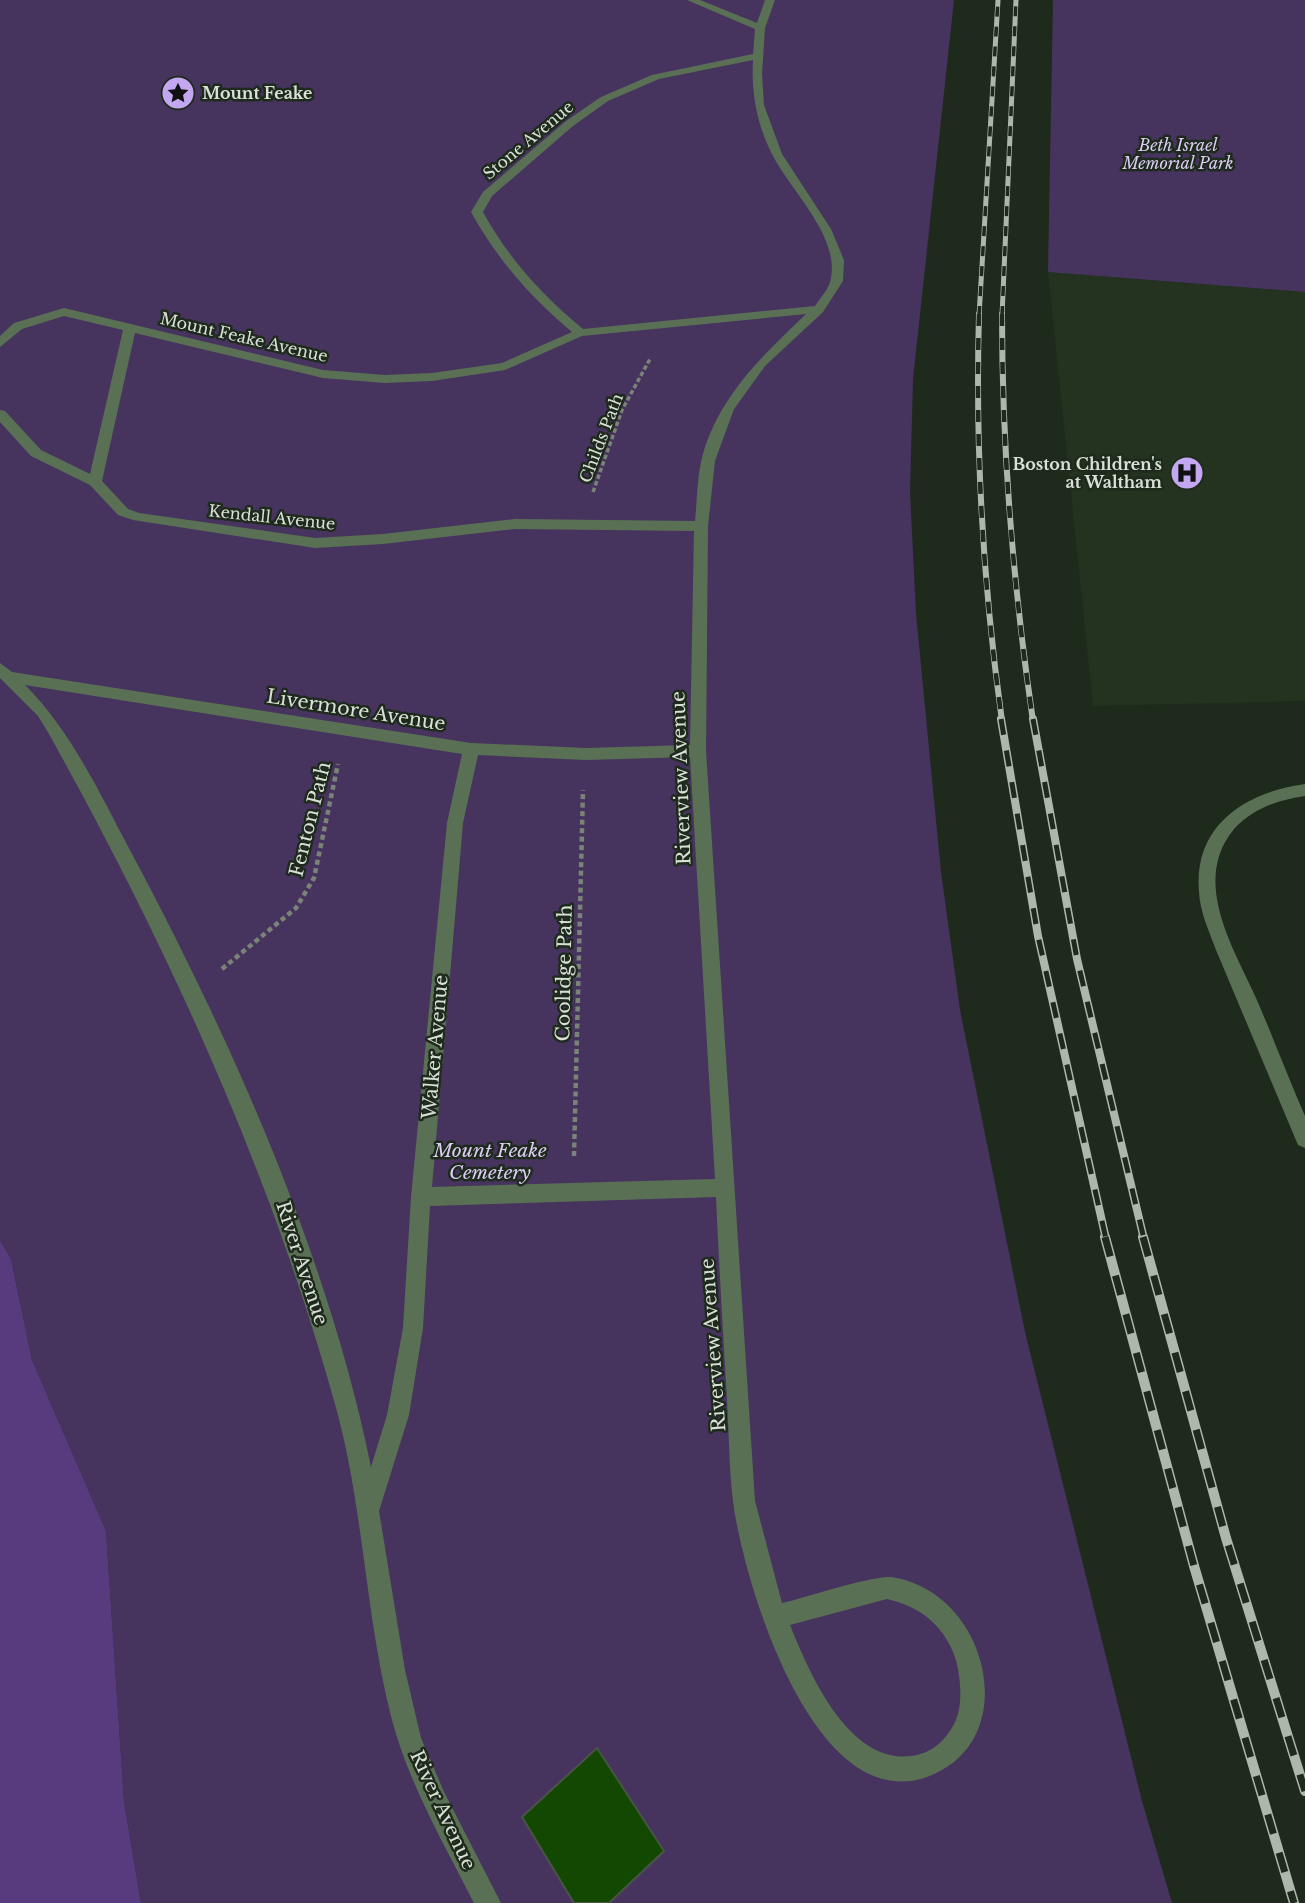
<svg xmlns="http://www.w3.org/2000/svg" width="1305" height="1903" font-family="'Libre Baskerville',serif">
<rect width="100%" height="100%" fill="#1e2a1c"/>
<path fill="#23331f" d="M1048,272L1305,292V701L1093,706Z"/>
<path fill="#46345f" d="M0,0H954L913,379L910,492L916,614L941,872L960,1010L1025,1332L1142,1801L1172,1903H141L124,1801L106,1531L32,1360L11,1259L0,1240Z
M1053,0H1305V292L1048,272Z"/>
<path fill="#583b7e" d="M0,1240L11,1259L32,1360L106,1531L124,1801L141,1903H0Z"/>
<path fill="#134802" stroke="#485545" stroke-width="2" d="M597,1748L664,1851L609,1903H574L522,1817Z"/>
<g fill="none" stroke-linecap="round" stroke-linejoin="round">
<path stroke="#798377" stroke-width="3.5" stroke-dasharray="4.5 2.5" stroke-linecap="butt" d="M593,492L622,410L650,359"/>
<path stroke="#798377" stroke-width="4.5" stroke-dasharray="5 3.5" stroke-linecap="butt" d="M222,969L296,908L314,878L338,764
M574,1156L583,790"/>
<path fill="#5a7054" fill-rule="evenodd" d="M687,0H700L757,23L765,0H775L765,28L762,74L764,105L782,154L831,229L844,260L843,281L823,312L765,366L734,409L715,461L708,526L706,751L755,1501L782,1603C803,1598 874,1575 891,1577C989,1591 1025,1742 927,1777C813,1817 743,1580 733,1501C729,1468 729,1433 727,1400C723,1332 719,1265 716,1197L430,1206L423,1328L409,1415L379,1511L405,1670L421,1738L444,1792L501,1903H474C444,1844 409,1784 392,1720C365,1616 364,1507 335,1404C269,1168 168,948 49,734L38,716L0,678V663L12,672L471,743L586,748L690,745L694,531L515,529L383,544L315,548L133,520L118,515L90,485L31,456L0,422V410L5,411L41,450L90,474L123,330L64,316L22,329L0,347V336L14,323L64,308L323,370L385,375L432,373L502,363L572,332C531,298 497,259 471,212L483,192L566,121L601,97L652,75L753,54L755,29ZM753,60C751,92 757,125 772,154C790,190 839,235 831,278C830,288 820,298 815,306L583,329C542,295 508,258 483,212L492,196L573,126L608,101L659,79ZM806,314C762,356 715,400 701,462C697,481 697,502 695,521L515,519L383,534L315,538L139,513L128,509L102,481L135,333L323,378L385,383L432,381L505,370L582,336ZM25,685L462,754L447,823L411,1197L403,1328L387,1415L371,1467C329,1259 232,1041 132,854C101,796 72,732 25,685ZM478,755L586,760L690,757L715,1179L432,1187L463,823ZM887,1599C930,1608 958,1640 960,1685C961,1698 960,1714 953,1726C944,1742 930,1754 911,1756C848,1764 809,1672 790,1625Z
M1305,784V796C1278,800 1253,808 1234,829C1191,881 1233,947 1256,998C1273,1037 1288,1077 1305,1116V1148L1298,1145L1216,950C1209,931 1200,912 1199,892C1193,825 1246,792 1305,784Z"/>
<defs>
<path id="rail-far3" d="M979,316L998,0
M1002,316L1016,0"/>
<path id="rail-far2" d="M979,314C975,451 983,585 1002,721
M1002,314C1002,451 1013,585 1033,721"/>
<path id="rail-far1" d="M1001,719L1038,936L1106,1239
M1033,719L1077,959L1144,1239"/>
<path id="rail" d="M1105,1237L1194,1566L1294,1903
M1143,1237L1226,1538L1305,1791"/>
</defs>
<use href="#rail-far3" stroke="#aeb7ac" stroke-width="5"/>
<use href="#rail-far2" stroke="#aeb7ac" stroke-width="6"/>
<use href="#rail-far1" stroke="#aeb7ac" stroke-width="8"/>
<use href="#rail" stroke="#aeb7ac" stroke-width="10"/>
<use href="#rail-far3" stroke="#1e2a1c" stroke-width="3.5" stroke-dasharray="10" stroke-linecap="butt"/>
<use href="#rail-far2" stroke="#1e2a1c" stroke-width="4.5" stroke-dasharray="12" stroke-linecap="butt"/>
<use href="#rail-far1" stroke="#1e2a1c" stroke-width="5" stroke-dasharray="16" stroke-linecap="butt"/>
<use href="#rail" stroke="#1e2a1c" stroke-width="7" stroke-dasharray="20" stroke-linecap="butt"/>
</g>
<defs>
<symbol id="sight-disc" viewBox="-11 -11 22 22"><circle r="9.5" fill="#c4a7f1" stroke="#1e2a1c"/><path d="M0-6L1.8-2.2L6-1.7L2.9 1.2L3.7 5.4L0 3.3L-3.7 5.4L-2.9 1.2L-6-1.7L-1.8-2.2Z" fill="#111"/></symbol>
<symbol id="hospital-disc" viewBox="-11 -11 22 22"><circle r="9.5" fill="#c4a7f1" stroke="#1e2a1c"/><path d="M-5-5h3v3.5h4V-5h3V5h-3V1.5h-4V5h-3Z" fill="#111"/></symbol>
</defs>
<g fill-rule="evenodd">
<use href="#sight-disc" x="159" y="74" width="38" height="38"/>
<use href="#hospital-disc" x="1168" y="454" width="38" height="38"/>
</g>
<g text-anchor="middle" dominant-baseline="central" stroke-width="5" stroke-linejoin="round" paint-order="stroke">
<g font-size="16" font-weight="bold" fill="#d9e1d7" stroke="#1e2a1c" text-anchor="start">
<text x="202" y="93">Mount Feake</text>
<text x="1162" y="464" text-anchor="end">Boston Children's<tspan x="1162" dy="18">at Waltham</tspan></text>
</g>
<g font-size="16" fill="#d9e1d7" stroke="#1e2a1c">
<text transform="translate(528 140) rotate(-40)">Stone Avenue</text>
<text transform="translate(244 337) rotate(13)">Mount Feake Avenue</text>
<text transform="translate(601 438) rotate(-69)">Childs Path</text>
<text transform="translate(272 517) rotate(6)">Kendall Avenue</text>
</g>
<g font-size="16" font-style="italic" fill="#dbccf4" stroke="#1e2a1c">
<text x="1178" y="145">Beth Israel<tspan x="1178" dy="18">Memorial Park</tspan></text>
</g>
<g font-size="19" fill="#d9e1d7" stroke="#1e2a1c">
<text transform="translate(356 710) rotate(9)">Livermore Avenue</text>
<text transform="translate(681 778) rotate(-92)">Riverview Avenue</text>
<text transform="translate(310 819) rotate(-76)">Fenton Path</text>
<text transform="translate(564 973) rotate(-89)">Coolidge Path</text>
<text transform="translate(435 1047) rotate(-85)">Walker Avenue</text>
<text transform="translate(302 1263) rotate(72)">River Avenue</text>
<text transform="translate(713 1345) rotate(-94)">Riverview Avenue</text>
<text transform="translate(443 1810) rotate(65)">River Avenue</text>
</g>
<g font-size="19" font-style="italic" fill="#dbccf4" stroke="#1e2a1c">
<text x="490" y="1150">Mount Feake<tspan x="490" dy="22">Cemetery</tspan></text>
</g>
</g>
</svg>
